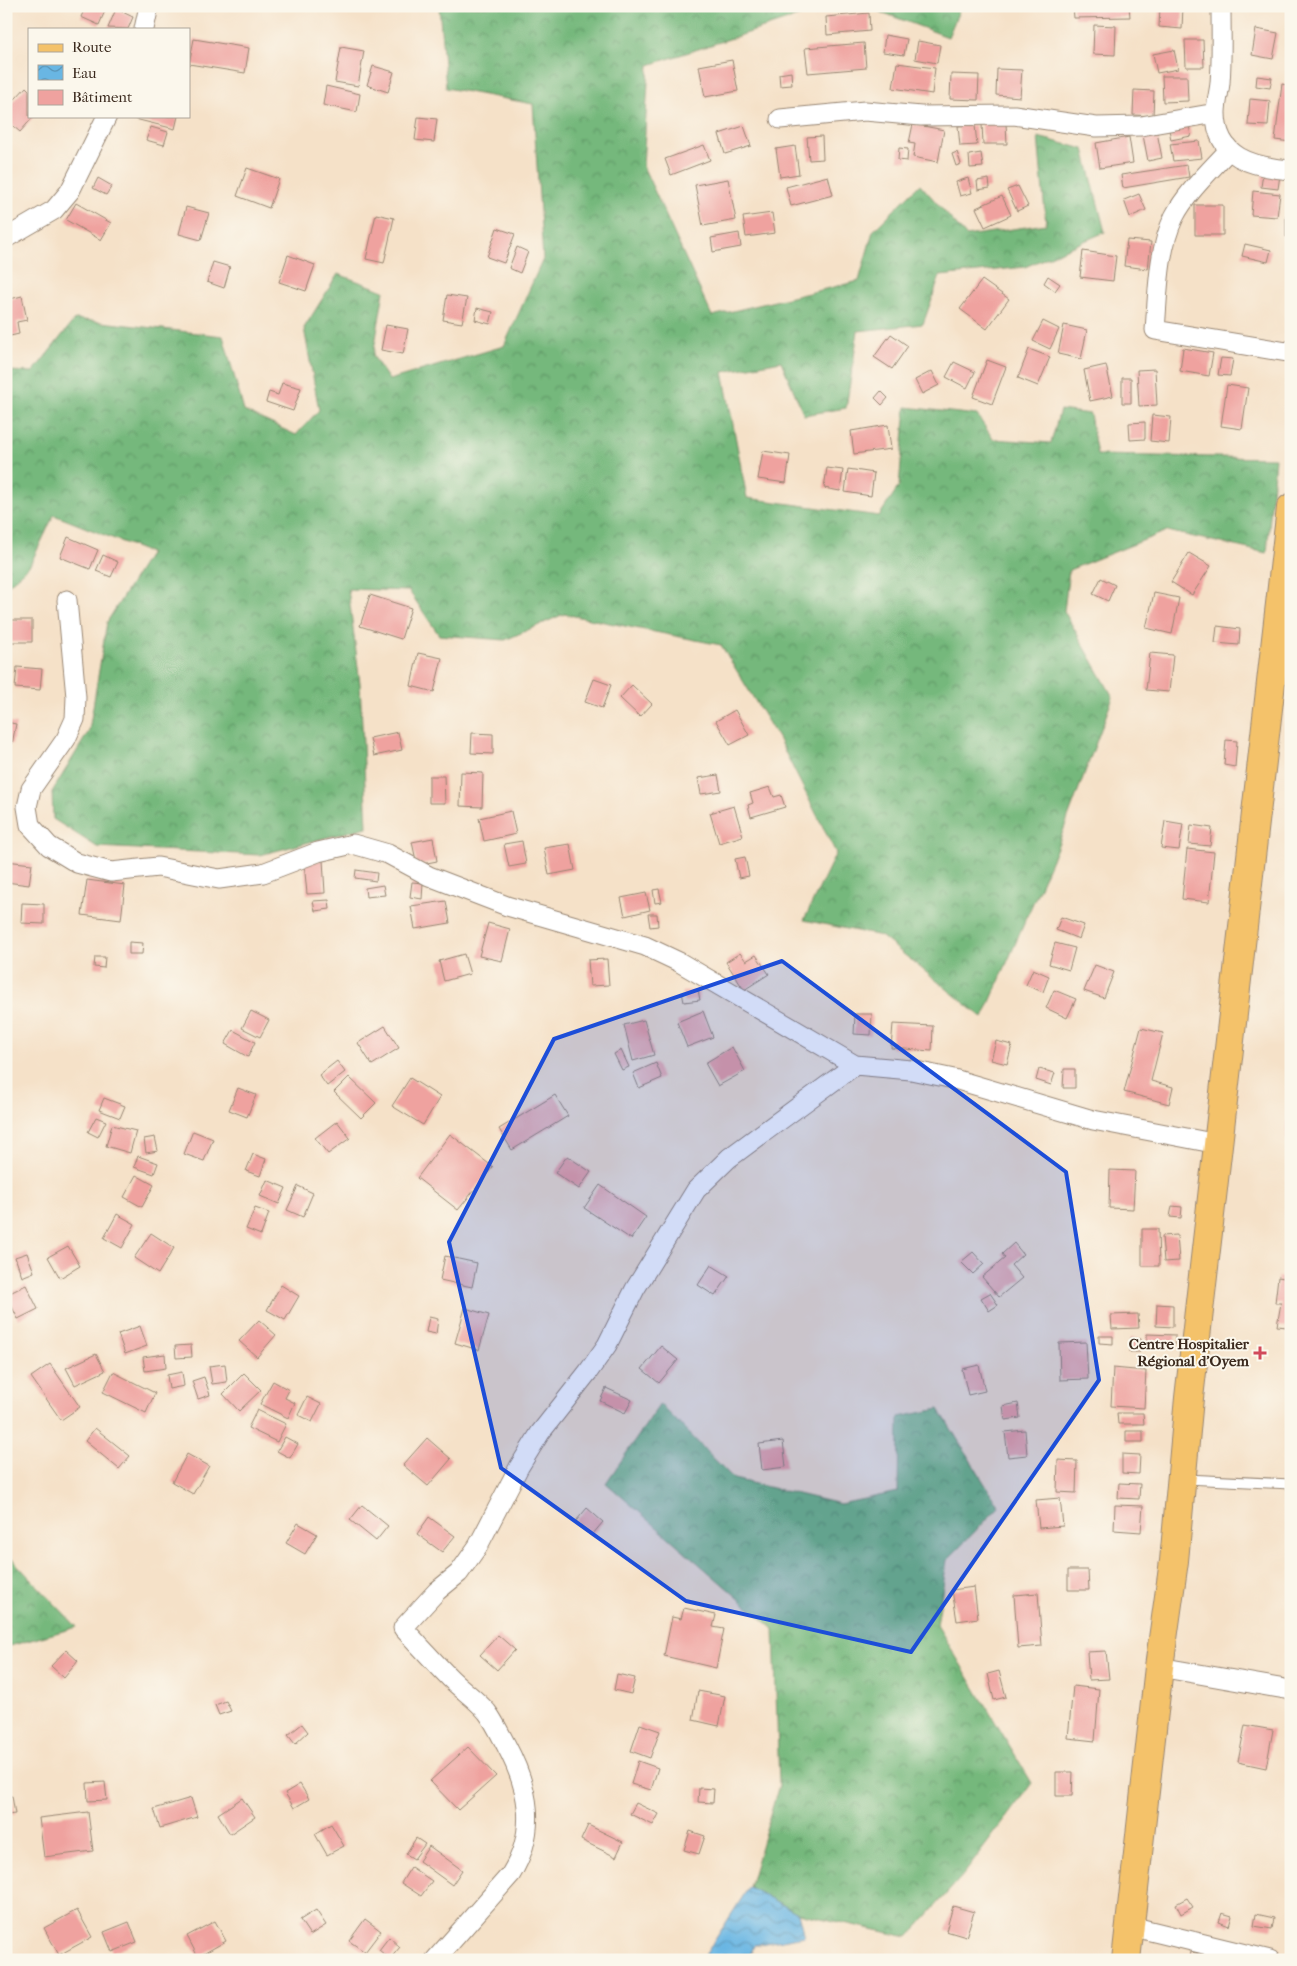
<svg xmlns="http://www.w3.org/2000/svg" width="1297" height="1966" font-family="'IM FELL French Canon',serif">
<defs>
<pattern id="forest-crowns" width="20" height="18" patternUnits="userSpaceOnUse" patternTransform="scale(1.25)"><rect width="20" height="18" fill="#74b87c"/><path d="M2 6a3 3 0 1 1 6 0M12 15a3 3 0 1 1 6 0" fill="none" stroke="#609665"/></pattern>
<pattern id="water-waves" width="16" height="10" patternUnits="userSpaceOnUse" patternTransform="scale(1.25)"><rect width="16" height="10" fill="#69b6e3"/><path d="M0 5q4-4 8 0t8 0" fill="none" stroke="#5894b7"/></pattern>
</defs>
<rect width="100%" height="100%" fill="#fbf7ec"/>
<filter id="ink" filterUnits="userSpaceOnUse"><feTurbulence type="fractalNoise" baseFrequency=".02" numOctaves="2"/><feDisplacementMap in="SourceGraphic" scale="10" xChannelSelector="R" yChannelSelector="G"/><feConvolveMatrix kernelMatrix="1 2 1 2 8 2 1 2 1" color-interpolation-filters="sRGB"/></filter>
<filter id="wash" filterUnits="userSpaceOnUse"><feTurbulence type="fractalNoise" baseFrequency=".0096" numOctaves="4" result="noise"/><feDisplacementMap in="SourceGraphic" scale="20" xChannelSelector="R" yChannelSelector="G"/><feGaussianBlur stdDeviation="1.12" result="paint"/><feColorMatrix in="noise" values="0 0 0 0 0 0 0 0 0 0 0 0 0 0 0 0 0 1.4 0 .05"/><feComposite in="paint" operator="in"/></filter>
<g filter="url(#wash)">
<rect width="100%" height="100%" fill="#f5e1c8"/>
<path fill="url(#forest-crowns)" stroke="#58714d" d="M439,6H831L649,65L643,166L712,316L859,281L873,231L920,184L966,236L1046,224L1038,137L1084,149L1105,232L1025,267L940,276L923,324L858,331L846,408L804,415L781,361L723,372L747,498L879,516L899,486L906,407L977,415L993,439L1051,443L1060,410L1090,414L1097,455L1275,458L1267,553L1167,531L1069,570L1064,611L1113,697L1056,850L983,1018L881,936L804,920L836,853L778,738L721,645L564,614L505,640L439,635L409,591L348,589L360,683L367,827L260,855L97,847L53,819L52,792L89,731L107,622L150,553L54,515L30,565L6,587V371L33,372L75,319L223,336L244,411L296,435L319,410L304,328L338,274L384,291L373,356L389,380L504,346L543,259L533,104L446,88Z
M865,6H961L948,37Z
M660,1404L734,1479L840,1504L898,1492L899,1417L939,1409L999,1507L947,1560L937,1625L1032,1783L964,1874L908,1937L798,1913L749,1887L779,1785L774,1629L606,1483Z
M6,1553L77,1627L6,1647Z"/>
<path fill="url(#water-waves)" stroke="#527080" d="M749,1887L798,1913L804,1936L754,1945L748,1960H702Z"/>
<g id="blocks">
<path fill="#efa29f" d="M86,6H107L99,25L81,17Z
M1073,6H1129L1130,17L1074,18Z
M1160,6H1183L1182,29L1159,27Z
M116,9L133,17L128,29L108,28Z
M869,13L870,31L827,35L826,17Z
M1094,25L1116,26L1115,55L1093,54Z
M1256,29L1278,33L1273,59L1252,55Z
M885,35L907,39L904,55L883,52Z
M194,39L249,48L245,73L189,64Z
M1185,40H1203L1204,67H1186Z
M918,41L940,45L937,63L915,59Z
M864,43L866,68L808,73L805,48Z
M341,47L364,51L358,86L335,82Z
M1174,50L1178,69L1157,73L1153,54Z
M732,60L738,91L705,97L699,66Z
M897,63L935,68L932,94L893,88Z
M373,66L394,72L388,92L367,85Z
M997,69L1022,70L1020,97L996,95Z
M791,72L792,85L780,86L779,74Z
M951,74L979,75L978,100L950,99Z
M1162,76H1187L1188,101L1163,102Z
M1257,76L1272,78L1270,88L1256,86Z
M1282,84L1291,86V142L1275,140Z
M326,86L360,94L357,112L323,105Z
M26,87L29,90V116H34L20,132L6,120V109Z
M1134,90L1154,91L1153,116L1133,115Z
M1250,99L1270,101L1268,126L1248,125Z
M135,116H178L175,129L135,119Z
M418,117L437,119L434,142L415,140Z
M1006,123L1007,144H983L982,124Z
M913,124L944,130L938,162L913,157L915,144L909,143Z
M975,125L977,145L960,146L958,126Z
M1189,125L1191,136L1171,140L1169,129Z
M744,126L751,146L725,154L719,134Z
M151,127L168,132L164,145L146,140Z
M1157,132L1162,158L1148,161L1143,135Z
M822,136L823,159L809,160L807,137Z
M1129,137L1133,163L1100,168L1096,143Z
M1199,141L1202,158L1173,161L1170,144Z
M704,145L710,160L671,175L665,159Z
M795,146L799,174L780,177L776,149Z
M899,148L908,149L907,161L898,160Z
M957,152L961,164L956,166L952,154Z
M981,153L983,167L970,168L969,155Z
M1187,165L1189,177L1123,188L1121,175Z
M247,168L279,179L269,208L237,196Z
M1263,173L1280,175L1278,189L1261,187Z
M828,176L833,195L791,206L786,187Z
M98,178L112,186L106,195L93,188Z
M968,178L972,193L960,196L956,182Z
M728,179L736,220L703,226L695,185Z
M989,179L990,188L978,190L977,181Z
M1018,186L1028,206L1017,211L1007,190Z
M1253,191L1280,194L1277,217L1251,215Z
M1139,194L1146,210L1130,217L1124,200Z
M1002,196L1011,215L985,227L976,208Z
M76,203L111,223L101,240L66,220Z
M1195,205H1223V235H1195Z
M186,207L209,213L201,240L179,234Z
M772,213L775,233L746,237L743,217Z
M376,214L394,218L384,263L366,259Z
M1286,215H1291V237H1286Z
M497,228L515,234L504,263L487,257Z
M739,233L741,247L713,252L711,238Z
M1127,240L1151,242L1148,269L1124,266Z
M1245,244L1271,250L1268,262L1242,256Z
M517,247L528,252L520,273L509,268Z
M1083,251L1116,256L1113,281L1080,277Z
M288,255L315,265L306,291L279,282Z
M213,262L230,267L224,288L207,282Z
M1048,276L1060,284L1055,291L1044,283Z
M982,280L1009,299L987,329L960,309Z
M447,295L467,298L462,323L443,320Z
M22,296L27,320L17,322L19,334L6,337V300Z
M477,308L493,312L490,324L475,320Z
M1043,321L1059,329L1050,349L1033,341Z
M386,325L408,329L403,354L381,350Z
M1064,325L1087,330L1081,359L1058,354Z
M891,334L908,346L892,369L874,357Z
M1183,348L1213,353L1209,376L1180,371Z
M1029,349L1050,357L1038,386L1018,378Z
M1221,358L1233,359L1230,376L1218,375Z
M987,360L1006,367L992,404L973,397Z
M954,362L975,372L967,388L946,377Z
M1106,365L1113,396L1090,401L1084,370Z
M1155,369L1157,405L1139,406L1137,370Z
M932,371L939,385L922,394L915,380Z
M1122,378H1131V403H1122Z
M282,383L301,388L293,411L266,402L269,392L278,395Z
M1227,385L1248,388L1242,429L1221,426Z
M881,391L888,398L882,405L875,398Z
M1152,415L1171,417L1169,443L1150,441Z
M1145,422V439L1130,440L1129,423Z
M888,425L891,449L854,454L851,431Z
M763,451L790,455L786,483L758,479Z
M827,468L843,470L840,491L824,488Z
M848,469L874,473L871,496L845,492Z
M68,537L98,550L90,569L60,557Z
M1189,553L1211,566L1192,595L1171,582Z
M103,555L118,562L111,577L96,571Z
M1101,578L1115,585L1108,601L1093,594Z
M1154,593L1179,598L1172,634L1146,628Z
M370,595L411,608L401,639L360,626Z
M11,620H32V642H11Z
M1217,626L1240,629L1239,645L1215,643Z
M418,653L442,658L434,692L411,686Z
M1150,653L1173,655L1169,692L1146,690Z
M17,667L42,669L40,690L15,688Z
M594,679L611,685L602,708L585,702Z
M632,685L652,704L640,717L620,698Z
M735,710L749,735L730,745L716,721Z
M6,722L16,724L12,744L6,743Z
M398,732L402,750L374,756L370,738Z
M472,733L493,734V754L471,753Z
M1226,740L1237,741L1235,767L1224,765Z
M461,772L483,773L482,807L460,806Z
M718,775L721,791L701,794L698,778Z
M429,776H444L445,803H429Z
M770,787L774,797L781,795L785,807L751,817L748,805L753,803L750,793Z
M734,806L743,836L719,843L710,813Z
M511,811L516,834L484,841L479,818Z
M1165,821L1183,824L1179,850L1161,848Z
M1191,825L1212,828L1210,846L1189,844Z
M433,838L437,861L417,865L412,842Z
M522,841L526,864L509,867L504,844Z
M570,844L575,870L549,875L544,848Z
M1187,849L1214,852L1209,902L1182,899Z
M745,857L749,876L739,878L735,859Z
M323,860L325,893L307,894L304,862Z
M6,861L32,864L29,885L6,882Z
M356,870L377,873L376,881L355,878Z
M87,880L125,885L121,920L82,915Z
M412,882L423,883L422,899L410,897Z
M383,885L385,895L366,897L365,888Z
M659,889L662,902L655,903L653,890Z
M646,893L650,910L625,916L621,898Z
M329,900L330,909L315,911L313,901Z
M446,901L450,923L415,929L411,906Z
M22,903L44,904V924L21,923Z
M648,914H657L658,926L650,927Z
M1061,917L1084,925L1079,939L1056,930Z
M488,923L510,929L502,961L479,956Z
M129,942L143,943L142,954H129Z
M1055,943L1075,948L1069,970L1049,964Z
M740,953L746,961L756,955L769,974L744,990L726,962Z
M464,954L470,974L444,981L439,961Z
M95,957H105L104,968L94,967Z
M607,959L609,985L590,986L588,960Z
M1095,965L1114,972L1104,998L1084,991Z
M1033,969L1049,976L1043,992L1026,985Z
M698,990L700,1000L684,1002L682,992Z
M1054,990L1076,999L1067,1018L1046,1008Z
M251,1011L269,1020L260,1037L242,1028Z
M703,1011L713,1037L687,1047L677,1022Z
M855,1014H872L871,1035L854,1034Z
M644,1020L654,1055L633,1061L624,1025Z
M893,1024L933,1026L932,1051L891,1048Z
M385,1026L399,1048L372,1065L358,1043Z
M1141,1028L1163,1033L1151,1081L1173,1087L1169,1104L1124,1092Z
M233,1030L255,1042L248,1057L225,1044Z
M996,1041L1012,1045L1007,1064L991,1060Z
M732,1047L745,1071L718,1086L705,1063Z
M621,1050L629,1067L622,1070L614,1054Z
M337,1061L345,1072L327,1086L319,1075Z
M656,1063L662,1078L639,1088L633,1073Z
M1039,1069L1055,1073L1051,1085L1036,1080Z
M1064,1069H1075V1088H1063Z
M349,1077L376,1103L361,1118L334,1092Z
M410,1078L440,1097L423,1125L392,1106Z
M238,1088L256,1095L247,1117L229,1110Z
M555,1095L568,1116L512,1150L499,1129Z
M104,1098L125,1106L120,1118L99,1110Z
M1289,1103H1291V1139H1286Z
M96,1117L106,1121L98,1137L88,1132Z
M337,1121L350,1138L328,1154L315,1138Z
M112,1125L136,1131L130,1153L106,1146Z
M193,1131L213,1139L204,1161L184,1154Z
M450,1134L493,1167L458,1210L417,1178Z
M155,1137L158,1151L146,1153L144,1139Z
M253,1154L266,1159L260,1176L246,1171Z
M138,1156L158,1163L154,1174L134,1167Z
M567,1156L591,1172L579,1189L555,1173Z
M1110,1170L1135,1171L1133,1209L1109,1208Z
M136,1175L154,1185L142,1207L124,1197Z
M267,1180L286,1188L279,1204L260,1196Z
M600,1185L646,1217L631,1239L584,1208Z
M298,1186L313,1193L303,1217L287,1210Z
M1172,1206L1182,1207L1181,1218L1170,1217Z
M255,1208L269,1213L261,1235L246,1229Z
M117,1214L135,1224L122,1248L104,1238Z
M1142,1229H1158L1159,1266H1142Z
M151,1233L174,1248L158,1274L134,1258Z
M1177,1235L1179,1261L1164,1262L1162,1236Z
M1014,1243L1023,1254L1011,1265L1022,1278L999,1297L982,1277L1005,1258L1002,1254Z
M68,1246L80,1266L60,1278L48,1257Z
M973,1252L984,1264L973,1274L961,1262Z
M27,1253L34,1272L22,1277L15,1257Z
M1287,1254L1291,1255V1333H1287V1327L1277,1326L1281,1303H1275L1278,1277L1284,1278Z
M445,1256L477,1263L472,1287L440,1280Z
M711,1265L729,1276L715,1296L698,1285Z
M26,1285L38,1309L18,1319L6,1295Z
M281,1285L299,1296L285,1320L267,1310Z
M990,1293L998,1305L989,1311L981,1298Z
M1157,1304L1173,1305V1327L1156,1326Z
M465,1308L489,1315L479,1350L455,1343Z
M1138,1314L1139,1328L1112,1329L1111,1315Z
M429,1317L438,1319L436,1334L426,1332Z
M259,1320L276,1335L257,1357L239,1341Z
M140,1326L147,1346L125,1354L118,1334Z
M1147,1334L1175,1335V1345H1147Z
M1099,1336H1113V1344L1099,1343Z
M1131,1338L1141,1339L1140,1352H1130Z
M1086,1342L1088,1379L1060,1380L1059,1343Z
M191,1345L192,1357L176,1358L175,1346Z
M661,1346L678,1360L659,1383L642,1369Z
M96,1354L105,1371L75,1385L66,1368Z
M165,1354L166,1368L145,1371L143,1357Z
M50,1364L80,1407L61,1420L31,1377Z
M225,1364L227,1382L212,1384L209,1366Z
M979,1365L985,1391L968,1395L962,1369Z
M1113,1368L1146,1371L1144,1408L1111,1406Z
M113,1372L155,1393L146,1413L103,1392Z
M182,1372L184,1386L169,1389L167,1375Z
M244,1373L261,1390L239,1411L223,1394Z
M204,1377L210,1395L198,1399L192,1381Z
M273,1381L289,1390L285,1398L295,1403L288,1418L260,1404Z
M606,1388L632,1400L625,1413L600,1401Z
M307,1397L321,1404L312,1422L298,1415Z
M1018,1403L1020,1418L1005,1420L1003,1406Z
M257,1410L286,1424L277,1442L248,1428Z
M1117,1413H1143L1144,1424H1118Z
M95,1428L130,1456L119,1469L85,1441Z
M1025,1430L1027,1455L1008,1457L1005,1432Z
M1126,1431H1143V1442H1126Z
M285,1437L298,1444L290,1458L277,1451Z
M427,1438L451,1459L428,1486L403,1465Z
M783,1441L786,1467L762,1470L759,1444Z
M187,1454L209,1466L193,1494L172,1482Z
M1122,1454L1140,1455L1139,1474L1122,1473Z
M1058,1460L1077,1461L1076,1493L1057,1492Z
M1119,1483L1140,1484L1139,1499L1118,1498Z
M1060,1498L1063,1526L1039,1528L1036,1500Z
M362,1505L388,1526L376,1541L350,1520Z
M1115,1505L1143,1506L1141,1532L1114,1530Z
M587,1508L603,1522L592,1535L576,1521Z
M429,1517L455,1536L442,1552L417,1534Z
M298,1523L317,1534L305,1554L286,1543Z
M1068,1570H1088L1089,1590H1068Z
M974,1587L978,1618L957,1621L952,1590Z
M1038,1593L1042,1646L1018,1648L1014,1595Z
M684,1608L716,1615L713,1627L724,1629L716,1668L664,1656L672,1617L681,1619Z
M498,1635L515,1650L497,1670L480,1655Z
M66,1650L78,1661L64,1678L51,1666Z
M1106,1651L1109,1679L1089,1680L1087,1652Z
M999,1671L1006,1697L994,1700L988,1674Z
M617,1674L635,1678L631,1694L614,1690Z
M1073,1686L1099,1689L1095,1741L1068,1738Z
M698,1691L725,1696L719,1726L693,1720Z
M226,1701L231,1711L219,1715L215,1705Z
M302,1724L308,1732L295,1744L288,1735Z
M640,1724L660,1731L650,1758L631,1751Z
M1245,1725L1273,1730L1266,1768L1238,1762Z
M468,1747L496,1776L458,1810L430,1781Z
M638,1761L658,1768L651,1790L631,1784Z
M1056,1772H1073L1072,1796H1056Z
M105,1782L107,1800L88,1801L87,1783Z
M300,1784L309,1799L294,1808L285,1793Z
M699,1788L714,1789L713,1803L698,1802Z
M12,1796L15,1814L6,1815V1797Z
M191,1798L197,1817L160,1828L154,1809Z
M242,1798L255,1817L230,1834L218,1814Z
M636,1803L659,1814L653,1825L630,1814Z
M88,1812L93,1851L44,1857L39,1818Z
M331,1824L344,1846L327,1855L315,1834Z
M588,1825L623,1842L616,1857L581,1840Z
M690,1831L705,1836L699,1854L684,1850Z
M416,1838L425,1844L414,1859L406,1854Z
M429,1846L462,1870L452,1885L419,1861Z
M411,1867L432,1881L421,1896L401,1883Z
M1187,1898L1193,1907L1181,1914L1176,1904Z
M953,1906L974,1912L966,1937L946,1931Z
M77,1910L92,1937L59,1955L44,1928Z
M316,1910L326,1925L310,1935L300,1920Z
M1222,1913L1232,1916L1229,1926L1219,1922Z
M1256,1914L1274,1918L1272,1929L1254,1926Z
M365,1919L381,1931L365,1952L349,1941Z
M215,1921L226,1941L198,1957L187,1936Z
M129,1922L137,1942L112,1952L104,1932Z
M389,1937L400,1947L390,1959L379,1950Z
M1191,1952L1204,1955L1203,1960L1190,1958Z"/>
</g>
</g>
<g filter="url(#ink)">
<use href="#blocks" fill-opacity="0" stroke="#988673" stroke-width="1"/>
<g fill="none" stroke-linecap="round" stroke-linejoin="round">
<defs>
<path id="service" d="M1186,1479L1291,1484"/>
<path id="minor" d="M1221,6C1221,32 1222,58 1220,83C1219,93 1216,103 1216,113C1216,158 1253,167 1291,170
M144,29L149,6
M780,119L865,111L921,116L1014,115L1096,127L1141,126L1216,113
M1228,151C1209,172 1187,192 1174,217C1158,250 1158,294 1155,330L1287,352L1291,350
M6,238L54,210L70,191L107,116
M67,600L76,697L75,719L66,739L31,789L27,807L30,825L49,846L77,863L111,872L158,867L219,879L263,873L318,852L353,844L388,854L429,876L507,906L645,946L679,962L855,1065L911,1070L954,1079L1093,1120L1218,1144
M1159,1667L1291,1690
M1130,1926L1270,1960
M435,1960L511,1874C538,1830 529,1788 506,1745C500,1734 494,1721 487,1712C476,1699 462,1690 450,1678C434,1662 419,1645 403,1628L437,1591L459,1573L478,1546L519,1467L540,1433L588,1372L607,1345L635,1289L696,1190L729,1158L855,1065"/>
<path id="primary" d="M1126,1960L1159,1667L1174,1561L1189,1398L1291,508"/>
</defs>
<use href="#service" stroke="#988673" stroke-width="11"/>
<use href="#minor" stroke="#988673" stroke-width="21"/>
<use href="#primary" stroke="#988673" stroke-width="30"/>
<use href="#service" stroke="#fff" stroke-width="9"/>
<use href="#minor" stroke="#fff" stroke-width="19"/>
<use href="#primary" stroke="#f4c26a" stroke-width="28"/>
</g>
</g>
<path fill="#1d4ed8" fill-opacity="0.2" stroke="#1d4ed8" stroke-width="4" stroke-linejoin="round" d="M782,961L1066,1172L1099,1380L911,1652L686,1601L501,1468L449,1242L554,1039Z"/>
<path fill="#d1495b" stroke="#fbf7ec" stroke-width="2" d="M1257.5 1345.5h5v5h5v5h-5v5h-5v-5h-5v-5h5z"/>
<g text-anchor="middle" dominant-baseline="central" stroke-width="4" stroke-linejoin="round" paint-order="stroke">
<g font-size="15" font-weight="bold" fill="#3b2a1e" stroke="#fbf7ec" text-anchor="end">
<text x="1249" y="1344">Centre Hospitalier<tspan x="1249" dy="17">Régional d'Oyem</tspan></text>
</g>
</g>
<rect width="1297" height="1966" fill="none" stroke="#fbf7ec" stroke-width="25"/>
<rect x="28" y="28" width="162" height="90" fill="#fbf7ec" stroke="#aea59a"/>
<rect x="38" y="44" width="25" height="8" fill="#f4c26a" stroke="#aea59a"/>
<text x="72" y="52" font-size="15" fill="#3b2a1e">Route</text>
<rect x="38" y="65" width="25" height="15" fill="url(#water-waves)" stroke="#aea59a"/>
<text x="72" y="78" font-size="15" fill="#3b2a1e">Eau</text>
<rect x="38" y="90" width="25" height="15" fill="#efa29f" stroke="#aea59a"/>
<text x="72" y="102" font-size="15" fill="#3b2a1e">Bâtiment</text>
</svg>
